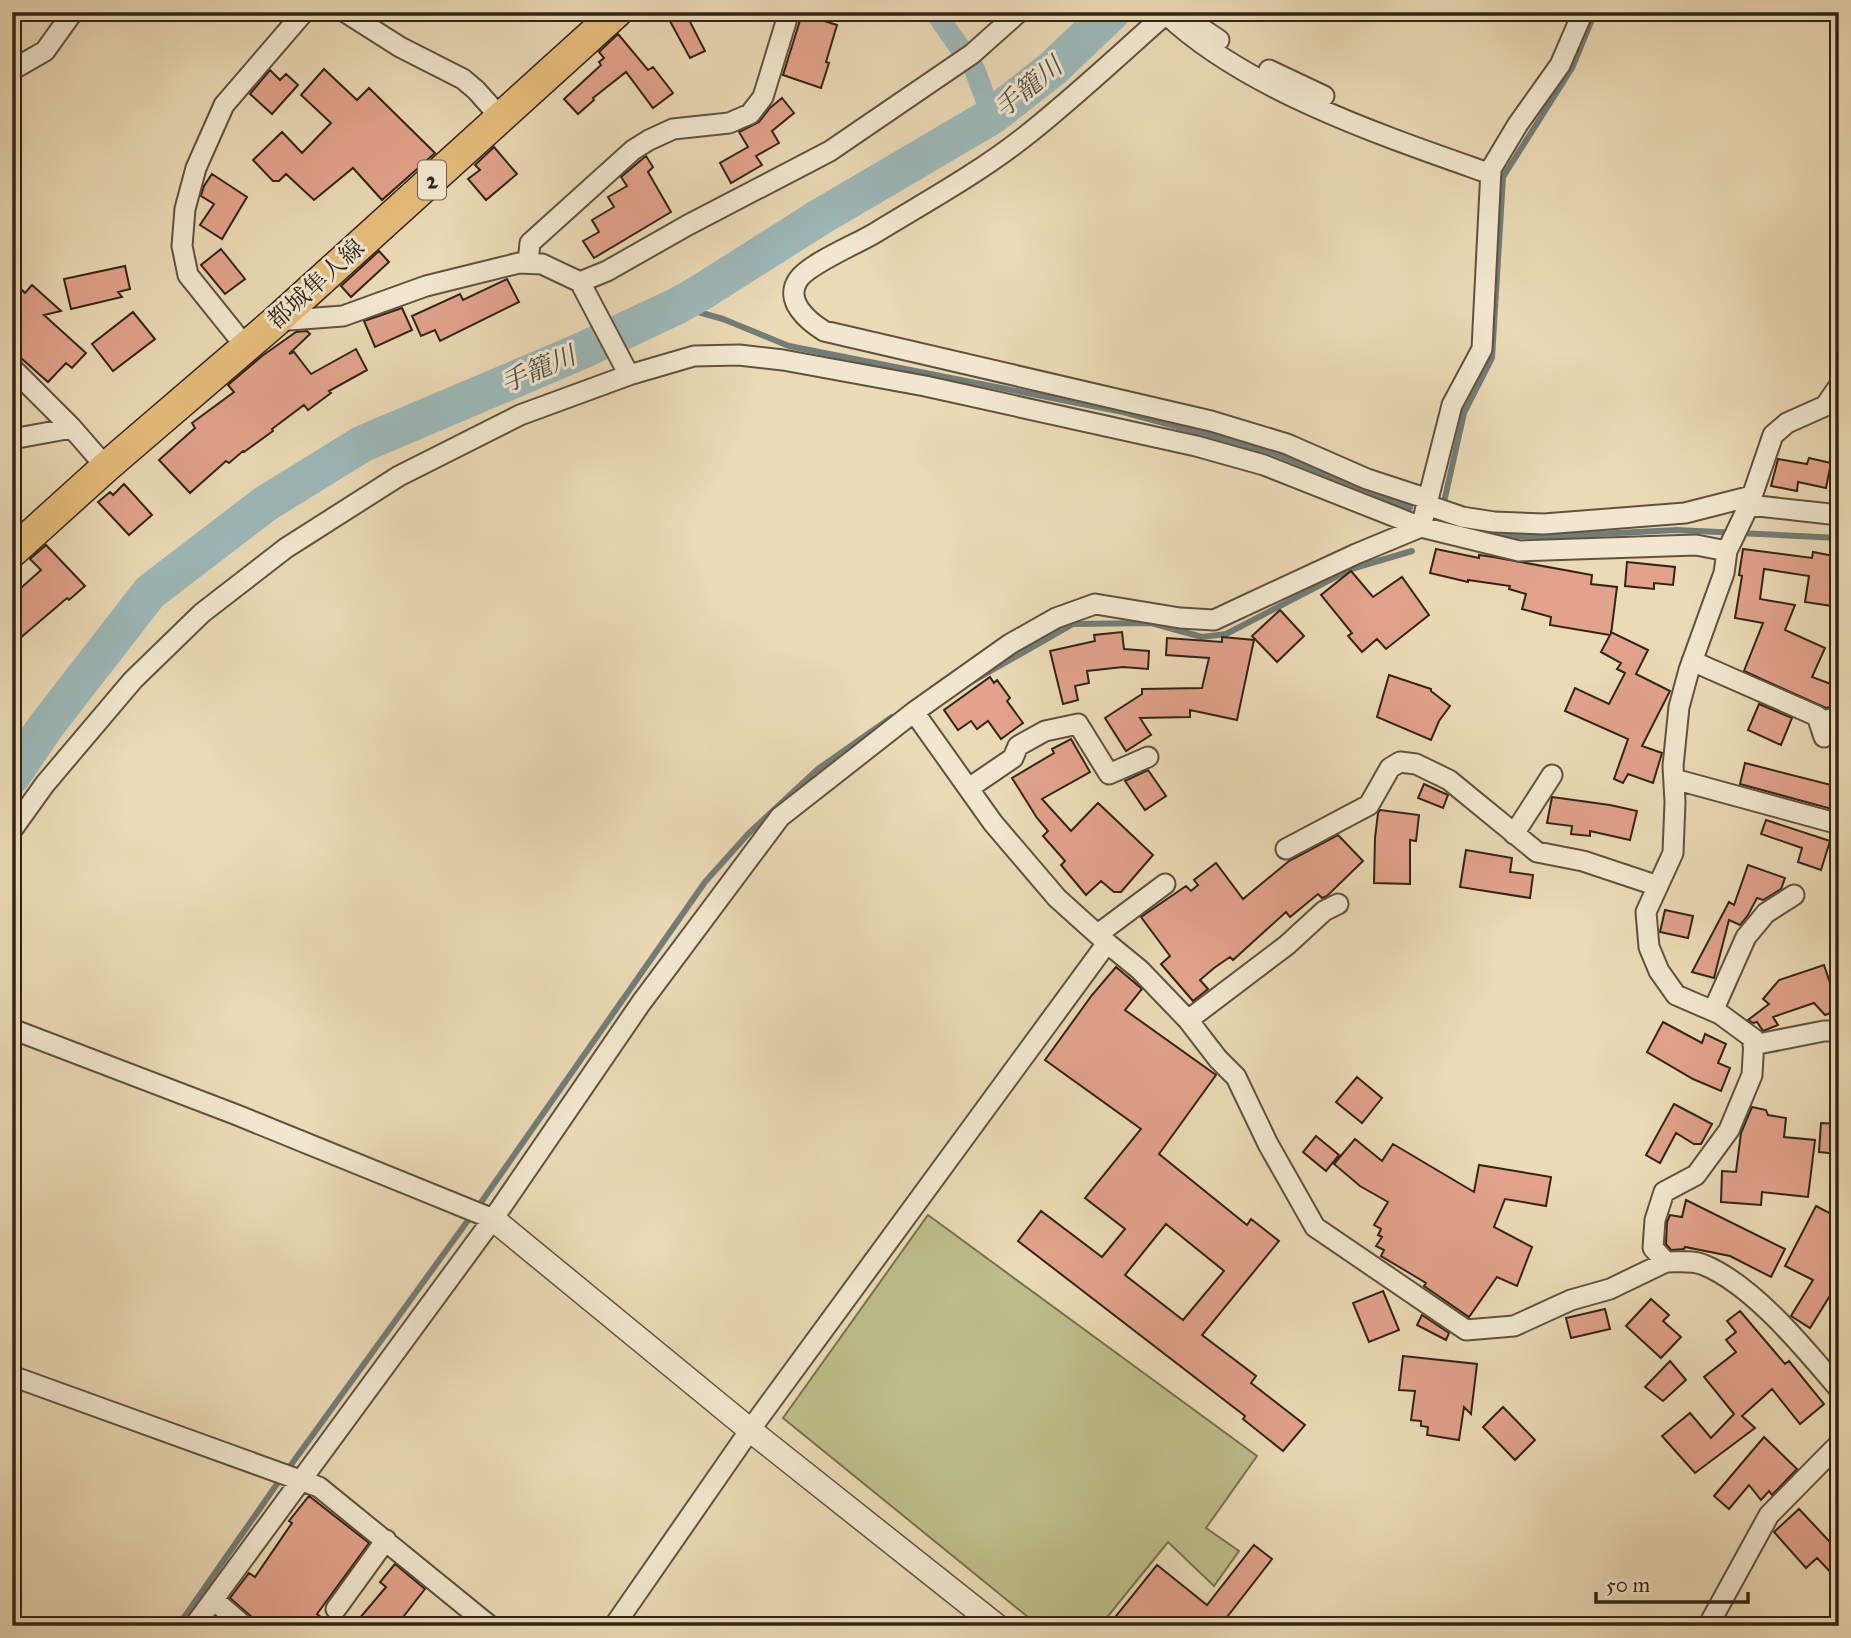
<svg xmlns="http://www.w3.org/2000/svg" width="1851" height="1638" font-family="'IM FELL Great Primer','Noto Serif JP',serif">
<rect width="100%" height="100%" fill="#eadab5"/>
<filter id="stains"><feTurbulence type="fractalNoise" baseFrequency=".00286" numOctaves="4"/><feColorMatrix values="0 0 0 0 .2 0 0 0 0 .09 0 0 0 0 .02 0 0 0 .5 -.17"/></filter>
<radialGradient id="worn" r=".72"><stop offset=".6" stop-color="#630" stop-opacity="0"/><stop offset="1" stop-color="#630" stop-opacity=".3"/></radialGradient>
<path fill="#bdbe8a" stroke="#787150" stroke-width="2" d="M928,1215L1257,1456L1206,1528L1239,1551L1214,1586L1168,1542L1100,1626H1039L783,1418Z"/>
<g fill="none" stroke-linecap="round" stroke-linejoin="round">
<path stroke="#727d77" stroke-width="6" d="M677,306L723,319L789,346L1123,412L1271,452L1410,508
M1444,502L1464,413L1492,358L1503,177L1572,68L1595,12
M1471,530L1511,536H1558L1677,530L1839,538
M973,681L1073,624L1151,623L1202,637L1226,634L1351,569L1412,551
M482,1201L705,882L749,833L818,769L892,717
M288,1469L469,1219
M178,1626L277,1484"/>
<path stroke="#9cb8b8" stroke-width="21" d="M935,12L960,48
M974,68L992,116"/>
<path stroke="#9cb8b8" stroke-width="37" d="M12,776L46,726L150,592L265,504L362,444L579,352L677,306L700,293L820,217L992,116L1052,69L1112,12"/>
</g>
<path fill="#e2a28b" stroke="#332416" stroke-width="2" fill-rule="evenodd" d="M665,12H685L705,51L690,58Z
M802,14L837,25L826,62L829,63L821,88L783,75Z
M618,34L648,70L653,67L673,93L653,108L626,72L593,98L594,100L578,114L564,99L601,65L599,62L604,58L599,52Z
M324,69L357,100L369,88L435,153L382,200L353,168L314,200L286,174L279,181H273L253,160L282,132L302,153L331,123L301,95Z
M270,70L280,80L286,74L298,85L272,114L250,94Z
M782,98L794,113L772,131L779,143L756,156L762,165L731,183L720,163L748,147L739,132L759,122L770,108Z
M494,147L517,174L486,200L468,179L480,170L475,165Z
M646,156L653,167L648,172L671,212L594,258L583,241L599,232L592,220L614,207L608,197L627,186L621,177Z
M212,174L247,197L222,239L200,225L214,204L201,196L204,186Z
M221,249L245,279L225,294L201,265Z
M379,251L389,262L351,297L341,286Z
M125,266L130,289L118,292L122,297L71,309L64,279Z
M507,279L519,302L440,341L435,330L421,336L412,316L460,294L463,300Z
M32,285L61,311L44,315L86,353L72,368L66,363L48,382L12,350V301L22,290L25,293Z
M402,308L412,330L375,347L364,321Z
M133,312L155,339L113,371L92,344Z
M307,331L310,334L289,354L294,352L311,374L356,349L367,370L329,391L331,393L308,410L304,405L272,429L273,431L244,452L243,451L229,463L226,461L190,493L159,460L195,428L192,423L234,392L228,385L262,356L296,332Z
M1809,458L1831,463L1826,488L1798,482L1797,491L1771,486L1778,459L1807,464Z
M124,484L152,515L129,535L98,502L110,492L113,495Z
M46,545L85,586L69,600L67,598L12,645V596L41,570L30,559Z
M1436,549L1479,558V555L1493,557L1592,575L1591,584L1617,587L1611,634V632L1648,650L1636,674L1670,691L1642,746L1662,753L1653,783L1628,774L1623,783L1614,779L1628,739L1565,711L1575,688L1609,704L1625,673L1617,669L1621,663L1601,652L1610,635L1550,625L1551,617L1522,609L1526,594L1509,589L1510,586L1468,580V582L1430,573Z
M1743,549L1812,558L1813,552L1839,557L1832,606L1805,602L1809,576L1764,569L1760,599L1795,605L1785,630L1825,648L1812,677L1839,687V705L1826,708L1744,671L1763,623L1735,618L1742,576L1739,575Z
M1627,562L1675,567L1673,585L1654,583V589L1625,586Z
M1351,571L1373,597L1402,577L1429,615L1386,649L1377,639L1362,652L1348,636L1352,633L1321,595Z
M1280,610L1304,636L1277,662L1252,636Z
M1122,632L1124,649L1149,651L1148,669L1123,667L1087,671L1089,683L1075,686L1078,700L1063,704L1050,651L1095,641L1094,635Z
M1222,637L1254,640L1237,720L1190,710V717L1140,718L1151,735L1126,751L1105,718L1142,694V689L1202,688L1209,658L1166,655L1167,638L1222,642Z
M1389,675L1431,689V691L1450,706L1439,721L1431,740L1377,717Z
M990,677L994,683L997,680L1010,698L1007,701L1023,723L1001,739L988,721L977,729L971,721L958,730L944,710Z
M1759,704L1792,718L1781,745L1748,730Z
M1071,739L1090,772L1042,799L1071,831L1098,803L1153,855L1121,892H1114L1101,881L1086,895L1061,865L1065,861L1043,836L1048,831L1037,818L1012,778L1054,753L1052,749Z
M1745,763L1839,787V811L1740,784Z
M1148,770L1166,796L1145,810L1125,781Z
M1424,784L1448,795L1443,808L1418,798Z
M1552,797L1610,805L1637,811L1630,840L1590,831V836L1571,834L1572,826L1547,823Z
M1380,810L1419,815L1416,841L1410,840V884L1374,883L1375,838L1378,813Z
M1766,820L1830,841L1821,870L1798,862L1802,848L1761,834Z
M1338,835L1363,861L1327,896L1322,898L1318,894L1290,917L1286,912L1233,960L1230,957L1214,968L1200,980L1208,989L1193,1001L1161,964L1170,956L1141,917L1186,886L1191,891L1198,885L1194,880L1216,863L1243,899L1289,861Z
M1466,850L1512,858L1510,872L1533,875L1530,898L1460,887Z
M1748,865L1785,878L1781,889L1763,900L1757,898L1748,915L1740,925L1729,920L1714,978L1692,972L1729,902L1734,905Z
M1665,910L1693,916L1688,938L1660,932Z
M1824,965L1839,1010L1825,1015L1814,1003L1773,1017L1778,1025L1763,1031L1757,1022L1753,1023L1748,1020L1769,1004L1763,999L1779,980Z
M1116,967L1142,989L1125,1010L1216,1075L1159,1154L1247,1225L1251,1219L1279,1241L1202,1335L1256,1376L1251,1383L1305,1425L1283,1451L1243,1419L1245,1416L1018,1241L1041,1211L1102,1257L1125,1229L1085,1198L1141,1129L1045,1060L1092,995ZM1166,1224L1224,1271L1183,1320L1125,1275Z
M1663,1022L1702,1043L1705,1034L1726,1044L1718,1063L1730,1068L1721,1091L1693,1079L1647,1052Z
M1357,1077L1382,1098L1362,1123L1336,1102Z
M1674,1104L1712,1124L1701,1144H1694L1676,1133L1660,1163L1646,1155Z
M1752,1107L1766,1110L1768,1115L1786,1118L1784,1137L1815,1140L1808,1197L1762,1192L1761,1205L1721,1202L1722,1171L1736,1172L1741,1133Z
M1821,1123L1839,1124V1154L1819,1152Z
M1316,1136L1339,1155L1326,1171L1303,1152Z
M1355,1139L1382,1161L1393,1144L1474,1192L1479,1165L1551,1177L1546,1206L1505,1199L1494,1227L1532,1247L1517,1286L1497,1277L1469,1317L1424,1286L1426,1283L1381,1256L1384,1250L1376,1246L1382,1237L1378,1235L1381,1229L1374,1225L1388,1202L1360,1186L1334,1164Z
M1686,1200L1785,1249L1771,1277L1730,1256L1685,1247L1684,1249L1671,1250L1666,1244L1667,1222L1670,1215L1682,1217Z
M1816,1206L1839,1218V1281L1810,1328L1791,1316L1813,1280L1785,1266Z
M1383,1291L1399,1330L1369,1342L1353,1303Z
M1651,1299L1669,1315L1663,1321L1681,1337L1661,1358L1626,1326Z
M1605,1309L1610,1329L1571,1338L1566,1318Z
M1740,1311L1785,1364L1789,1361L1824,1404L1800,1424L1772,1389L1742,1416L1755,1428L1695,1473L1662,1436L1690,1413L1711,1438L1734,1414L1704,1377L1736,1352L1726,1340L1736,1332L1727,1321Z
M1422,1315L1449,1333L1446,1340L1417,1325Z
M1403,1356L1477,1364L1471,1414L1464,1407L1459,1440L1427,1435L1428,1427L1421,1426V1421L1411,1420L1415,1391L1399,1390Z
M1670,1361L1686,1380L1663,1401L1645,1387Z
M1503,1407L1535,1440L1515,1460L1483,1427Z
M1764,1437L1797,1469L1772,1495L1769,1491L1761,1500L1749,1485L1729,1509L1714,1496Z
M309,1496L369,1543L317,1614L332,1626H256L252,1617L230,1598L249,1573L255,1577L292,1523L289,1521Z
M1799,1509L1830,1542L1839,1534V1581L1817,1558L1806,1568L1774,1532Z
M1254,1545L1272,1559L1220,1626H1108L1157,1565L1207,1605Z
M395,1564L425,1589L396,1626H353L386,1587L380,1582Z"/>
<g fill="none" stroke-linecap="round" stroke-linejoin="round">
<defs>
<path id="minor" d="M345,12L400,47L463,79L476,90L501,118
M1168,12C1120,54 1073,99 1023,138C977,174 924,203 875,233C857,244 808,264 798,280C784,301 808,321 824,331L1211,421L1287,444L1367,479L1428,499
M1186,12L1204,30L1219,40
M1166,14C1247,91 1386,137 1491,174
M12,70L45,51L73,12
M1269,70L1324,96
M528,263L530,243L633,150L649,140L673,129L729,123L750,114L763,97L789,12
M580,282L607,271L688,225L830,151L972,54L1019,12
M276,321L343,316L426,286L519,263L542,264L580,282L629,375
M245,346L188,275L182,246L185,209L196,168L224,105L304,12
M12,368L72,428L106,467
M12,439L72,428
M1427,505L1462,517L1494,522L1544,524L1685,513L1752,496
M1749,505L1773,435L1787,423L1825,406L1839,386
M1839,515L1749,505L1727,551L1724,573L1689,670L1679,707L1673,766L1675,802L1673,853L1646,912L1649,947L1659,971L1676,995L1720,1014L1754,1039L1752,1075L1729,1130L1696,1175L1664,1192L1655,1220L1653,1248L1666,1262C1677,1262 1693,1260 1704,1265C1753,1285 1805,1349 1839,1389
M1421,527L1452,405L1482,349L1491,169L1518,124L1560,65L1583,12
M1692,661L1817,716L1824,737
M1819,722L1839,717
M1674,779L1839,824
M969,788L1013,758L1018,746L1045,731L1078,724L1109,774L1148,757
M12,830L45,784L133,680L202,613L286,548L399,476L520,415L629,375L694,356L739,355L783,360L925,386L1196,446L1264,465L1421,527L1519,551L1696,545L1727,551
M1514,834L1552,775
M1286,849L1369,805L1390,768L1400,762L1416,764L1449,780L1537,852L1583,861L1658,886
M1098,934L1165,884
M1107,943L1140,970L1188,1020L1218,1059L1236,1077L1268,1144L1315,1227L1466,1330L1514,1326L1571,1300L1610,1289L1666,1262
M1713,1011L1746,937L1766,913L1794,895
M1188,1020L1287,945L1324,911L1338,904
M12,1029L237,1115L493,1219
M1753,1045L1824,1031H1839
M12,1376L319,1487L490,1626
M214,1600L244,1626
M336,1609L386,1540
M194,1626L493,1219L641,1003L780,817L914,712L1010,644L1056,618L1095,604L1180,618L1214,620L1356,554L1421,527
M614,1626L750,1430L1107,943L1057,898L993,823L914,712
M1708,1626L1769,1515L1839,1444"/>
<path id="tertiary" d="M493,1219L750,1430L997,1626"/>
<path id="primary" d="M12,552L106,467L276,321L617,12"/>
</defs>
<use href="#minor" stroke="#61523e" stroke-width="23"/>
<use href="#tertiary" stroke="#61523e" stroke-width="26"/>
<use href="#primary" stroke="#332416" stroke-width="33"/>
<use href="#minor" stroke="#f1e7cf" stroke-width="19"/>
<use href="#tertiary" stroke="#f1e7cf" stroke-width="23"/>
<use href="#primary" stroke="#e5bd7a" stroke-width="30"/>
</g>
<g text-anchor="middle" dominant-baseline="central" stroke-width="6" stroke-linejoin="round" paint-order="stroke">
<rect fill="#f1e7cf" stroke="#6c5e4e" stroke-width="2" x="418" y="160.5" width="28" height="39" rx="5"/>
<g font-size="23" font-weight="bold" fill="#332416">
<text x="432" y="180">2</text>
</g>
<g font-size="24" fill="#332416" stroke="#f1e7cf">
<text transform="translate(316 284) rotate(-42)">都城隼人線</text>
</g>
<g font-size="26" font-style="italic" fill="#525047" stroke="#f1e7cf">
<text transform="translate(1028 87) rotate(-39)">手籠川</text>
<text transform="translate(538 369) rotate(-23)">手籠川</text>
</g>
</g>
<rect width="1851" height="1638" fill="none" stroke="#eadab5" stroke-width="42"/>
<rect x="14" y="14" width="1823" height="1610" fill="none" stroke="#332416" stroke-width="3.5"/>
<rect x="21" y="21" width="1809" height="1596" fill="none" stroke="#332416" stroke-width="2"/>
<path d="M1596 1592v10h152v-10" fill="none" stroke="#332416" stroke-width="3.5"/>
<text x="1606" y="1592" font-size="21" fill="#332416" stroke="#f1e7cf" stroke-width="5" paint-order="stroke">50 m</text>
<rect width="100%" height="100%" filter="url(#stains)"/>
<rect width="100%" height="100%" fill="url(#worn)"/>
</svg>
